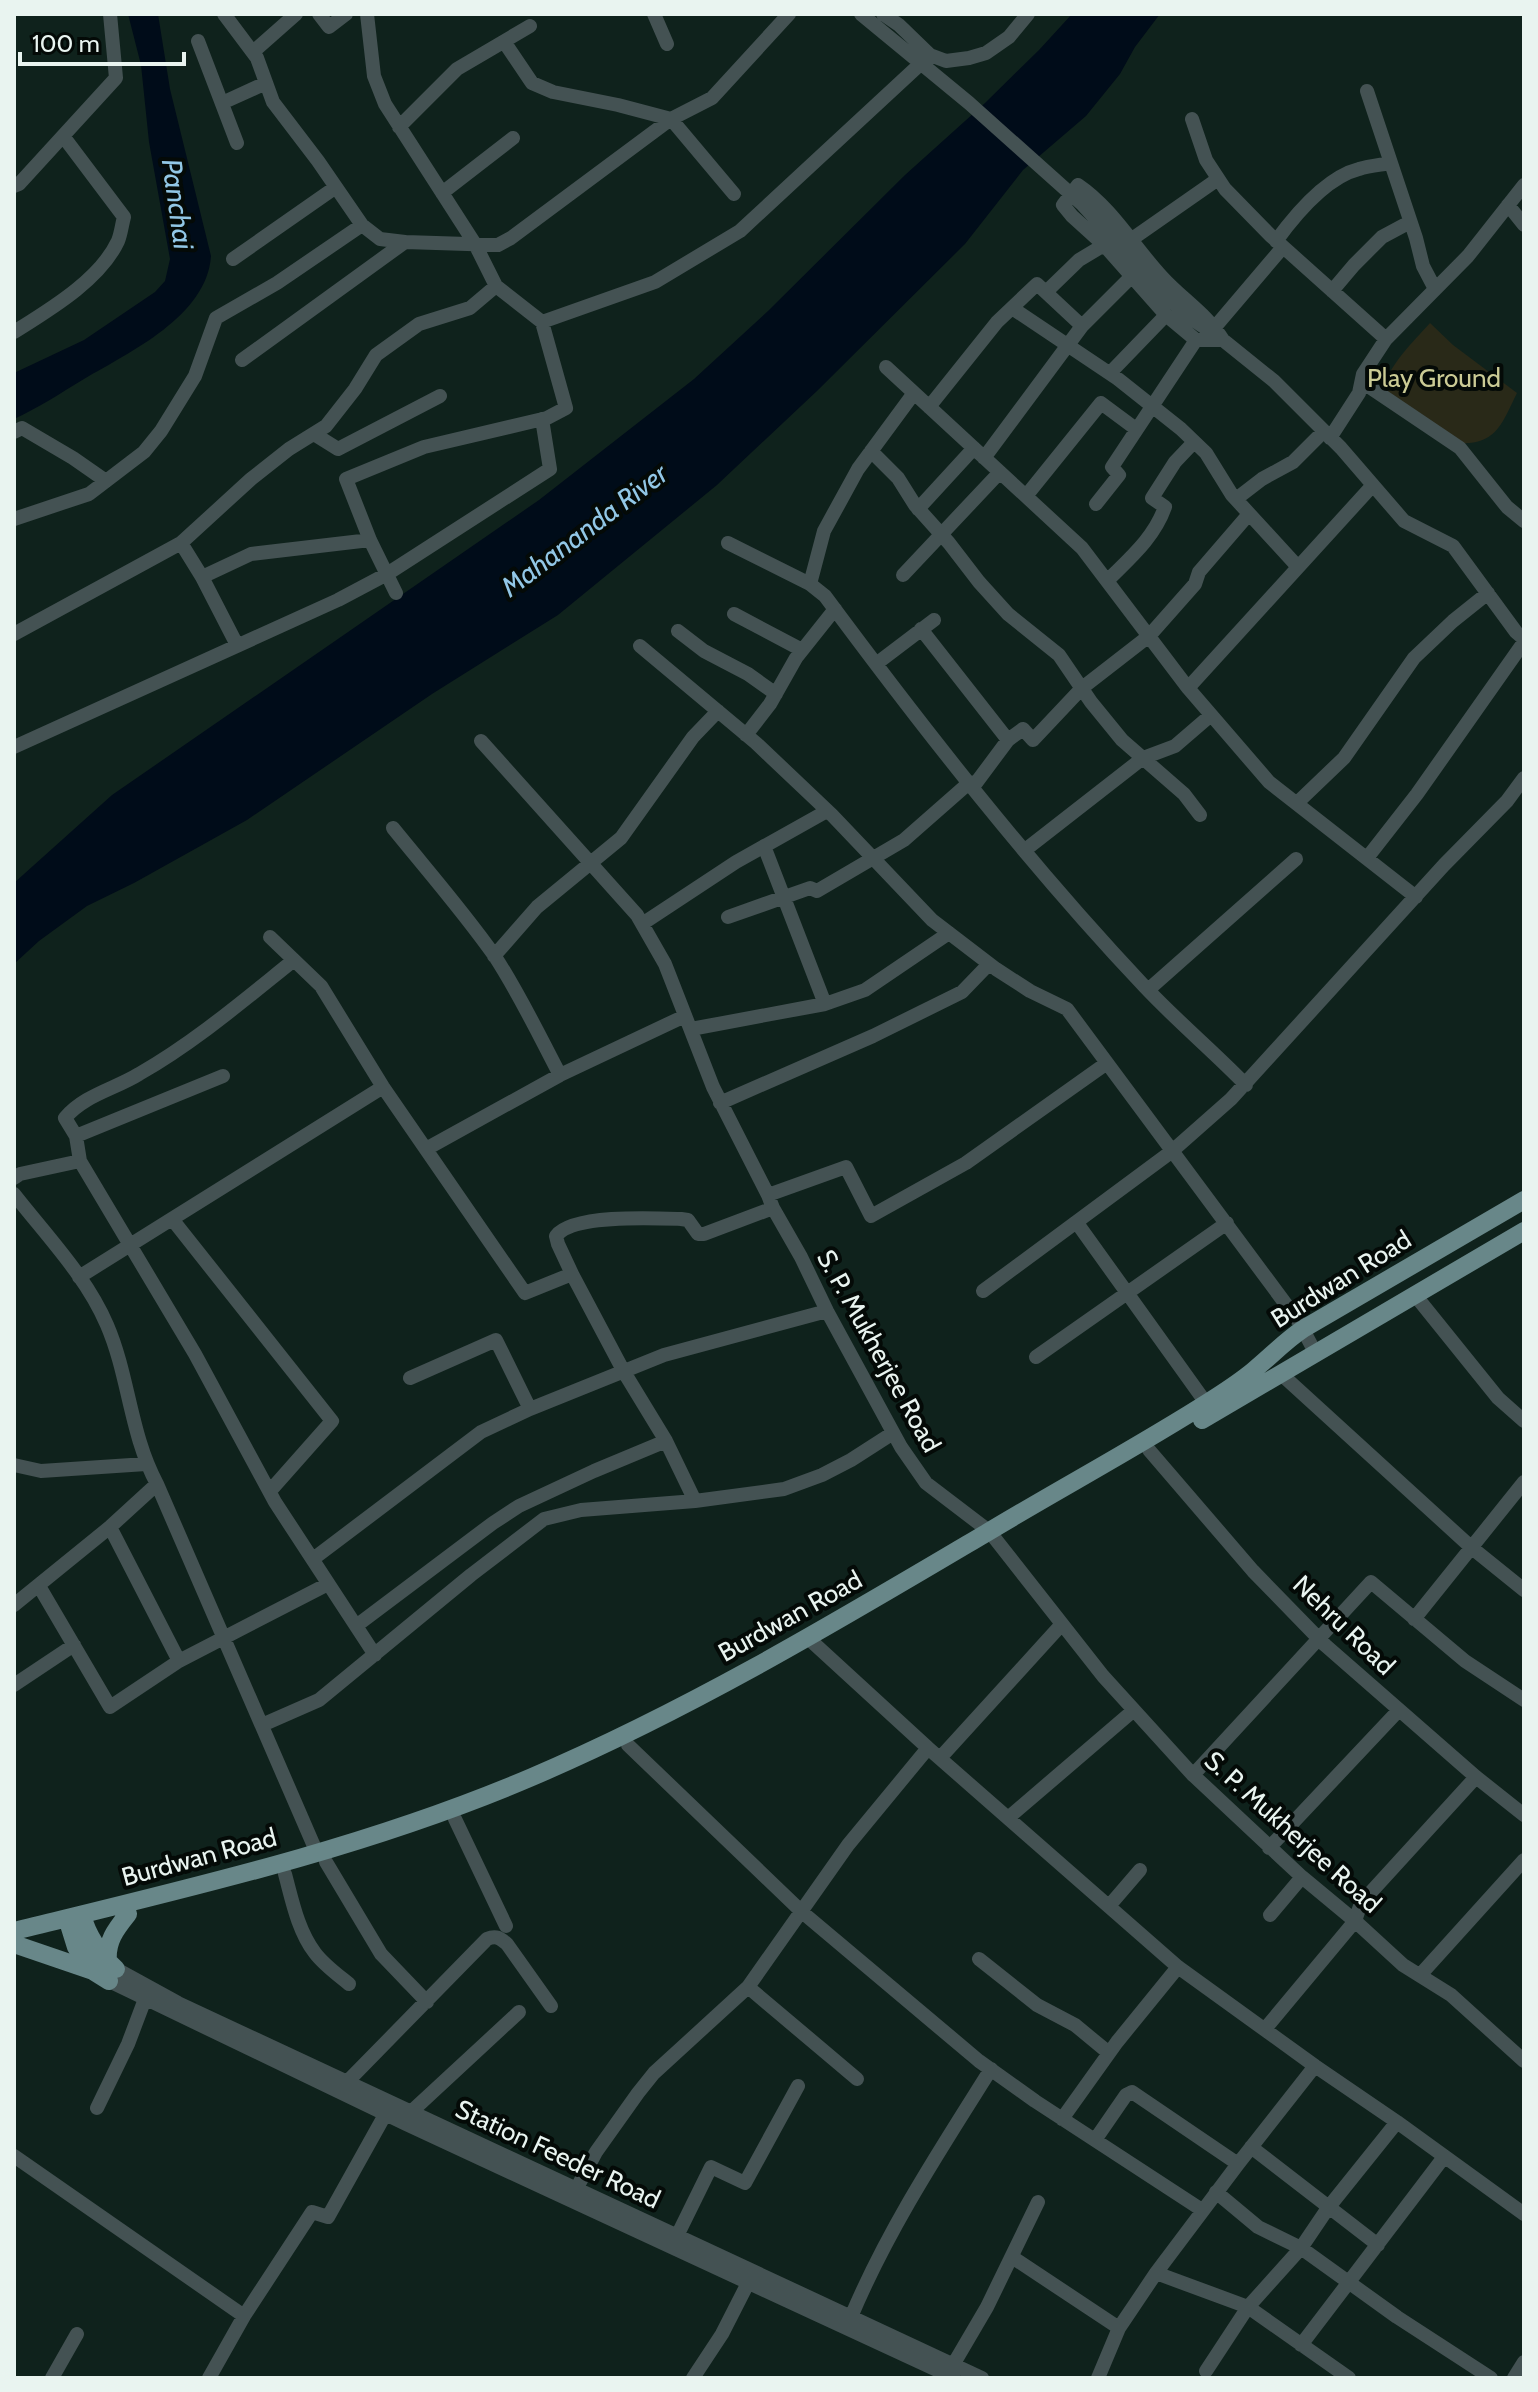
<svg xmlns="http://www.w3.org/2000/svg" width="1538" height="2392" font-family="Cabin,sans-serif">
<rect width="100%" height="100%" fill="#0f221c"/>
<path fill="#292918" d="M1430,323L1453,345L1517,393C1502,423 1497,445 1459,443L1382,390C1391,363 1411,344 1430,323Z"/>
<path fill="#000c19" d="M128,14H158L170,89L211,256C207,316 130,352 84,379C61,393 38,408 14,419V373L84,340L155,292L165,281L170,259L149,142L141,65Z
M1072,14H1160L1135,47L1120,74L1086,116L1023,170L965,244L817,391L717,485L558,615L432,694L247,820L134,883L87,906L39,941L14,964V883L112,795L539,500L694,379L768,311L905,175L985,103L1039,50Z"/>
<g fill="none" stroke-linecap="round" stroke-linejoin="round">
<path stroke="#445253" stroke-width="14" d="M224,14L257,58L273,102L318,161L362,225L380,239L405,242L498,245L511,238L671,119L712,98L789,14
M319,14L329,27L346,14
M367,14L374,76L385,104L475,244L496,286L542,322L566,408L547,418L424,447L346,479L370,540L396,593
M654,14L667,44
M861,14L969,103L1082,204L1167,297L1192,319L1223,340L1274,381L1341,448L1404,521L1453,546L1516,632L1524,639
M883,14L899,25L930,55L946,61L969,58L986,53L1009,37L1028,14
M198,41L237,143
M505,43L532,83L553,92L618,105L671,119L734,194
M253,52L296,14
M1367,91L1416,238L1423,266L1435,289
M222,103L266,83
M1192,119L1206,160L1225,189L1271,236L1386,339
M399,127L457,69L530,26
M1078,185C1112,208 1134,247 1162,277C1182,299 1207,314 1223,340H1196L1166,315L1104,245L1072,216L1063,205Z
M14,186L19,184L116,78L110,14
M442,193L513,138
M1508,205L1524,225
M1132,239L1218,179
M1276,241C1295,215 1327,177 1359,169C1369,166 1380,165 1391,163
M233,259L336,187
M1332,291L1354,265L1382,237L1410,222
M1046,292L1079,260L1104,245
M1012,308L1118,379L1181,429L1206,453L1232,495L1298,567
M542,322L655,282L740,231L930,55
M1215,327L1283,247
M14,332C49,310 100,280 118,241C121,234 122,224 124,217L63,136
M242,360L405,242
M886,367L1082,548L1188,688L1269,782L1416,897
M1110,373L1166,315
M1362,382L1460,448L1507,507L1524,521
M929,407L997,322L1037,284L1082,326
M14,432L22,428L73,458L106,481
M314,434L338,449L440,396
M1330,438L1359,393L1363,374L1386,339L1468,256L1524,185
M871,451L898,478L915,505L949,543L979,582L1008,614L1059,655L1091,702L1122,740L1184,794L1200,815
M984,458L1082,326L1131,277
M1026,496L1101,403L1136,429
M1236,499L1262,479L1293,462L1324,431
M1096,504L1119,475L1112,467L1196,340
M918,509L974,448
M14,519L89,494L144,452L161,431L195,376L216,318L277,283L362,225
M181,543L202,577L251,554L370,540
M728,543L810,584L825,596C925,731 1030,865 1145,987C1177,1021 1213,1051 1246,1085
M903,575L1000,472
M202,577L237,645
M1107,581C1130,558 1154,538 1165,507L1152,498L1175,462L1194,442
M810,584L824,531L858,469L914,393
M734,614L802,650
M921,629L1008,740L973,787
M678,631L704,651L748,674L776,694
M14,634L181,543L251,479L289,449L326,426L355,389L376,355L419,324L470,308L496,286
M640,646L756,743L832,815L932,920L996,969L1030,991L1067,1009L1299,1322L1316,1354
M876,664L934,620
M1188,688L1373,485
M746,735L770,704L796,658L835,609
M1008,740L1023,729L1033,740L1082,688L1149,636L1195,584L1199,572L1249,514
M481,741L637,915L665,964L713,1087L768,1195L773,1208L801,1257L827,1311L901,1447L926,1483L989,1531L1103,1676L1193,1775L1302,1877L1355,1921L1403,1965L1451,1995L1524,2061
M14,747L338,600L387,574L550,469L542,419
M1297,803L1344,758L1414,658L1453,621L1488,593
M393,828C427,870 463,911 494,955C519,993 539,1035 560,1075
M764,846L825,1004
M1025,850L1143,758L1175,746L1211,715
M1367,858L1417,794L1524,642
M728,917L810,888L817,891L904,840L970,782
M642,924L736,862L827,811
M270,937L321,986L383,1087L525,1293L572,1274L624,1372L666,1441L695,1501
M494,956L537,907L621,838L693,737L718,711
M1148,990L1296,859
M691,1029L825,1004L865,990L949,933
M720,1103L873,1036L962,992L989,964
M76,1136L223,1076
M426,1149L560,1075L685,1016
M80,1161L195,1354L275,1502L375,1655
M14,1178L20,1174L80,1161L76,1136L65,1118C84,1095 115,1089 139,1074C195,1042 244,1000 294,960
M14,1194C46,1235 86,1276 107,1325C129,1376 130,1434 157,1484L317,1853
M768,1195L846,1167L871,1216L966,1163L1107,1063
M172,1219L332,1421L270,1491
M1077,1223L1206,1403
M572,1274L558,1244L556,1236C572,1214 654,1218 681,1219L688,1220L698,1234H704L773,1208
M79,1277L383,1087
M983,1291L1171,1152L1231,1099L1444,865L1507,801L1524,778
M1415,1295L1498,1398L1524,1421
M1036,1357L1227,1223
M1280,1373L1472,1548L1524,1590
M410,1378L496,1340L530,1409
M1149,1450L1253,1571L1325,1645L1476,1777L1524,1815
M14,1465L41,1471L146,1464
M110,1527L179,1661
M313,1559L481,1432L530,1409L664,1355L827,1311
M39,1586L110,1707L179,1661L328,1584
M14,1605L110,1527L157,1484
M1414,1619L1524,1482
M356,1626L493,1523L519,1506L594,1471L666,1441
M808,1638L928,1748L1178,1967L1315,2066L1397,2122L1524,2214
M14,1685L74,1645
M262,1725L319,1700L471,1575L544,1519L581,1510L695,1501L784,1489L822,1475L851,1460L893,1433
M628,1745L802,1912L979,2061L1035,2101L1202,2210
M940,1758L1062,1624
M1193,1775L1371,1582L1465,1661L1524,1700
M1008,1818L1134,1710
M455,1819L506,1926
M1269,1848L1399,1710
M326,1862L381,1954L427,2002
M285,1874C292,1900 298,1931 315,1953C324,1965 338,1975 349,1984
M1109,1906L1140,1870
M1270,1915L1302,1877
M979,1959L1037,2005L1075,2025L1109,2053
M116,1969L178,2003L982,2378
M1421,1974L1524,1860
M109,1981L406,2124L954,2378
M748,1987L857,2079
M1265,2029L1355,1921L1361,1903L1476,1777
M347,2082L487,1939C496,1935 500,1938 507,1944L551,2006
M97,2108L128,2044L145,1999
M411,2112L519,2012
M1062,2119L1117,2042L1178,1967
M1095,2140L1126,2095L1132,2092L1238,2164
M1251,2147L1378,2245
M14,2156L244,2316
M1216,2192L1258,2227L1301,2248L1397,2317L1491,2378
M572,2197L596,2152L638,2093L654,2073L748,1987L848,1845L928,1748
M677,2236L711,2167L745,2183L798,2086
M1012,2257L1119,2328
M1156,2273L1248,2307L1349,2378
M851,2317C888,2229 940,2150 991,2069
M1301,2345L1444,2157
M953,2365L987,2307L1038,2202
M1206,2371L1248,2307L1301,2248L1328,2208L1397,2122
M52,2378L77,2334
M209,2378L244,2316L312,2212L328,2217L386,2113
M693,2378L722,2334L748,2283
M1098,2378L1119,2328L1156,2273L1238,2164L1315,2066
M1514,2378L1524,2362"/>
<path stroke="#688789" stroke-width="18" d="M1202,1420L1524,1231
M82,1915C88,1937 99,1953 116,1969
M67,1918L76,1947L93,1971
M14,1931C189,1888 366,1848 532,1777C689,1710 836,1622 983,1535C1059,1489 1138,1447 1213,1399C1227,1390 1241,1381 1254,1370C1271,1356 1285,1341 1303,1329L1524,1200
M14,1944L93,1971L109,1981
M108,1962C106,1941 116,1929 128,1914"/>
</g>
<g text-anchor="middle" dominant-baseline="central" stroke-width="8" stroke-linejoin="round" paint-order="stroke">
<g font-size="26" fill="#cbcb95" stroke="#040a07">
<text x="1434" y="378">Play Ground</text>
</g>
<g font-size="26" fill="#e9f4f0" stroke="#040a07">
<text transform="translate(1341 1279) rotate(-32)">Burdwan Road</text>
<text transform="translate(879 1351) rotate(61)">S. P. Mukherjee Road</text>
<text transform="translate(790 1616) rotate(-29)">Burdwan Road</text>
<text transform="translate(1344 1625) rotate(44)">Nehru Road</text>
<text transform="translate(1293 1832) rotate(42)">S. P. Mukherjee Road</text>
<text transform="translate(199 1857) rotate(-15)">Burdwan Road</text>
<text transform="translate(558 2154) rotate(25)">Station Feeder Road</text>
</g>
<g font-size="28" font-style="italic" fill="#92c7e6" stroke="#040a07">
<text transform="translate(178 204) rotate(82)">Panchai</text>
<text transform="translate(584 530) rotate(-37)">Mahananda River</text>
</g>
</g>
<rect width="1538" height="2392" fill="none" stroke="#e9f4f0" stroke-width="32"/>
<path d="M20 52v12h164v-12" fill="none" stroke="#e9f4f0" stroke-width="4"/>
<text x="32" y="52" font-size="24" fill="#e9f4f0" stroke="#040a07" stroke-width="6" paint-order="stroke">100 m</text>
</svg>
